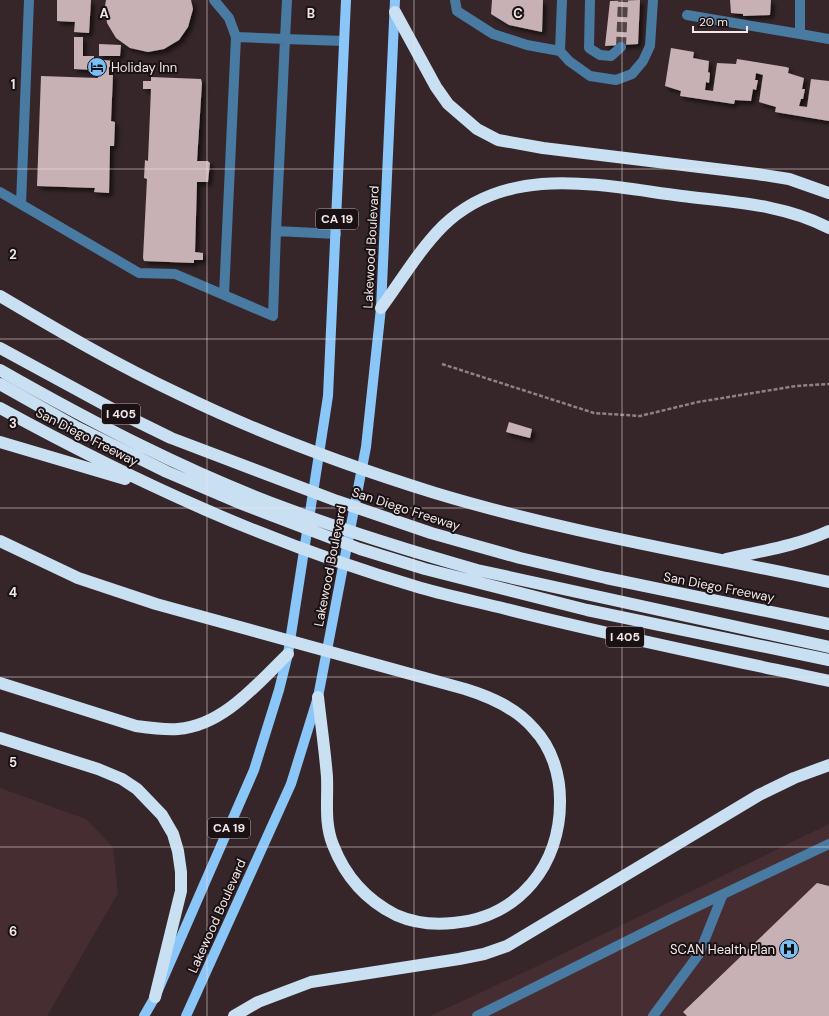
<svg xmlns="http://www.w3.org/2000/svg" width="829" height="1016" font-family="'DM Sans',sans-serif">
<defs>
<filter id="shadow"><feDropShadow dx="3.5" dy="3.5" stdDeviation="2" flood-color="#0009"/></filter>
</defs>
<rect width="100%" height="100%" fill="#362629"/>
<path fill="#452d32" d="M0,788L86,819L113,847L118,893L47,1016H0Z
M829,824V1016H430L548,961Z"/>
<path fill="#c7b1b5" filter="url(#shadow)" d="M57,0H91L89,33L74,32L75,22L57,21Z
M106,0H191L193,9L188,27L179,40L164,49L148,52L130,48L116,38L107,23L105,6Z
M492,0H543L542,32L509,25L491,14Z
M640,0L638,44L605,46L610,1Z
M730,0H771L770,15L743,16V14L731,13Z
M74,37H83V56H94V70L74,69Z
M99,44L121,45L120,56H99Z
M671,48L694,52L693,58L709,61L708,72L710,73L709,83L706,82L705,90L713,91L717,63L736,64L737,59L786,67L789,68L788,73L804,78L802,89H805L803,99H801L799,106L807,107L811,79L829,81V121L775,112L776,107L759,102L763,75L756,73L755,80H758L756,90L753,89L751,101L735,100L734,104L680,96L681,91L665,86Z
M103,60L115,61V67H109V75H113L111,121L115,122L114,146H110L109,193L94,192L95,188L37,186L41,76L98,78V75H103Z
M151,77L201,79L202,83L197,161H208L210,163L208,182H197L195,252L203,253V260H194V263L144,261L143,258L147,179L144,178L145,160L148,161L151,89H143V81H151Z
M509,422L532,429L530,438L506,432Z
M817,883L829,886V1016H687L683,1012Z"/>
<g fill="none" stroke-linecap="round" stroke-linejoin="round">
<path stroke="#524346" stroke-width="10" stroke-dasharray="10 5" stroke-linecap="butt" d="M621,47L623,0"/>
<path stroke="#908284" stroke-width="2.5" stroke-dasharray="4 2" stroke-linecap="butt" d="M442,364L594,413L640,416L698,402L796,386L829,384"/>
<path stroke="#487aa2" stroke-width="10" d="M214,0L229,18L236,37
M287,0L285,39L344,41
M455,0L457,11L493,34L527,45L560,51L569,61L590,76L616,80L632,74L643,61L650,46L653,0
M590,0L589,48L600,55L611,56L621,47
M800,0V34L829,39
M687,15L800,34
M560,51L562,0
M0,192L139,273L175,274L273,316L276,231L336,234
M21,204L29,0
M224,295L236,37L285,39L276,231
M477,1016L673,918L829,844
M653,1016L699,954L723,894"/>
<path stroke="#8ac6f7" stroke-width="10" d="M144,1016L155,997L254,770L279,690L288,654L328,396L346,0
M186,1016L291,784L318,697L366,447L381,308L395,0"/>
<path stroke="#c9e0f3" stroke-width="12" d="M395,12L436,87L448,104L477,129L498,140L543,148L757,174L789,179L829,193
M0,296C59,331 117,365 179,394C261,434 348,466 435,493C564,532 698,554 829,582
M381,308C401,281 419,250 443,226C509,162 602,186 682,196C731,202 784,204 829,228
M0,348L118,412L171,438L337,501L431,533L520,558L606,578L829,624
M0,370C93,423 189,473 290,510C352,533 414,552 477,570L829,647
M0,384L78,428L167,472L242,504L360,549L425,569L587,610L829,660
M0,408C135,482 272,545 421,588C449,596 478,602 506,609C613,636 721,658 829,681
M0,442L125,479
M0,541L78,578L156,604L465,689C491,697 516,708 534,729C552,748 560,775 560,800C561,864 519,918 453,923C433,925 414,923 396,915C366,900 345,876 333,845C324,823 328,800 327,777C325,751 321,724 318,697
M726,559C761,551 797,546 829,531
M0,683L136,726C150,728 164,730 178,729C223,726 258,683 288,654
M0,738L98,769L122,779L137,789L162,815L173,834L178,851L181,872V891L155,997
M234,1016L258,1002L311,982L459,959L484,954L507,946L759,795L794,778L829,765"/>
</g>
<path fill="none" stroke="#f2e7e8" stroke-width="1" stroke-opacity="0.55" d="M207,0V1016M414,0V1016M622,0V1016M0,169H829M0,339H829M0,508H829M0,677H829M0,847H829"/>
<defs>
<symbol id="hotel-disc" viewBox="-11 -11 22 22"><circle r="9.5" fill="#78bff7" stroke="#191113"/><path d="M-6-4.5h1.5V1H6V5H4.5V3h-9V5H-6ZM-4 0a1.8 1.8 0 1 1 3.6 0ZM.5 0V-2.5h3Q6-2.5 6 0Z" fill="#111"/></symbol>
<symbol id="hospital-disc" viewBox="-11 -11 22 22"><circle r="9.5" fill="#78bff7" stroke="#191113"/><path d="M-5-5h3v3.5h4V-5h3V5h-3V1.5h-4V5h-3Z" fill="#111"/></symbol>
</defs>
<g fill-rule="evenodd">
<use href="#hotel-disc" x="86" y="56" width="22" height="22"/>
<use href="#hospital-disc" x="778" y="938" width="22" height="22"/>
</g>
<g text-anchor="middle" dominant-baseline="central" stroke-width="4" stroke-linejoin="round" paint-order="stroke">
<g fill="#191113" stroke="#b1a7a8" stroke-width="1">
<rect x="316" y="209" width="42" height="20" rx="3"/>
<rect x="102" y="404" width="38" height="20" rx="3"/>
<rect x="606" y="627" width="38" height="20" rx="3"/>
<rect x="208" y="818" width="42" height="20" rx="3"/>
</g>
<g font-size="12" font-weight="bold" fill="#f2e7e8">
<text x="337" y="219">CA 19</text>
<text x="121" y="414">I 405</text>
<text x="625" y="637">I 405</text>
<text x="229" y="828">CA 19</text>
</g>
<g font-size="13" fill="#f2e7e8" stroke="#191113" text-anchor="start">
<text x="111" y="67">Holiday Inn</text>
<text x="775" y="949" text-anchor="end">SCAN Health Plan</text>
</g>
<g font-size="13" fill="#f2e7e8" stroke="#191113">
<text transform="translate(371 247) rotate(-87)">Lakewood Boulevard</text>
<text transform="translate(87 437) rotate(27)">San Diego Freeway</text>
<text transform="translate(406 509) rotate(18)">San Diego Freeway</text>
<text transform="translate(330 566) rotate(-79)">Lakewood Boulevard</text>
<text transform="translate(719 587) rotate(11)">San Diego Freeway</text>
<text transform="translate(217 916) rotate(-66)">Lakewood Boulevard</text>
</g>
</g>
<g font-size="13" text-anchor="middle" font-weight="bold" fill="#f2e7e8" stroke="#191113" stroke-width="4" stroke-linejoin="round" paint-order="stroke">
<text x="104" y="18">A</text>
<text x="311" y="18">B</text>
<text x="518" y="18">C</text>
<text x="13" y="89">1</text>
<text x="13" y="259">2</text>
<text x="13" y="428">3</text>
<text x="13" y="597">4</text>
<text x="13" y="767">5</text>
<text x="13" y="936">6</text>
</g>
<path d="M693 26v6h54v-6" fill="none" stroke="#f2e7e8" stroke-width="2"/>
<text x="699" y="26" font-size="12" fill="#f2e7e8" stroke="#191113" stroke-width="3" paint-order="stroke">20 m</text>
</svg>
